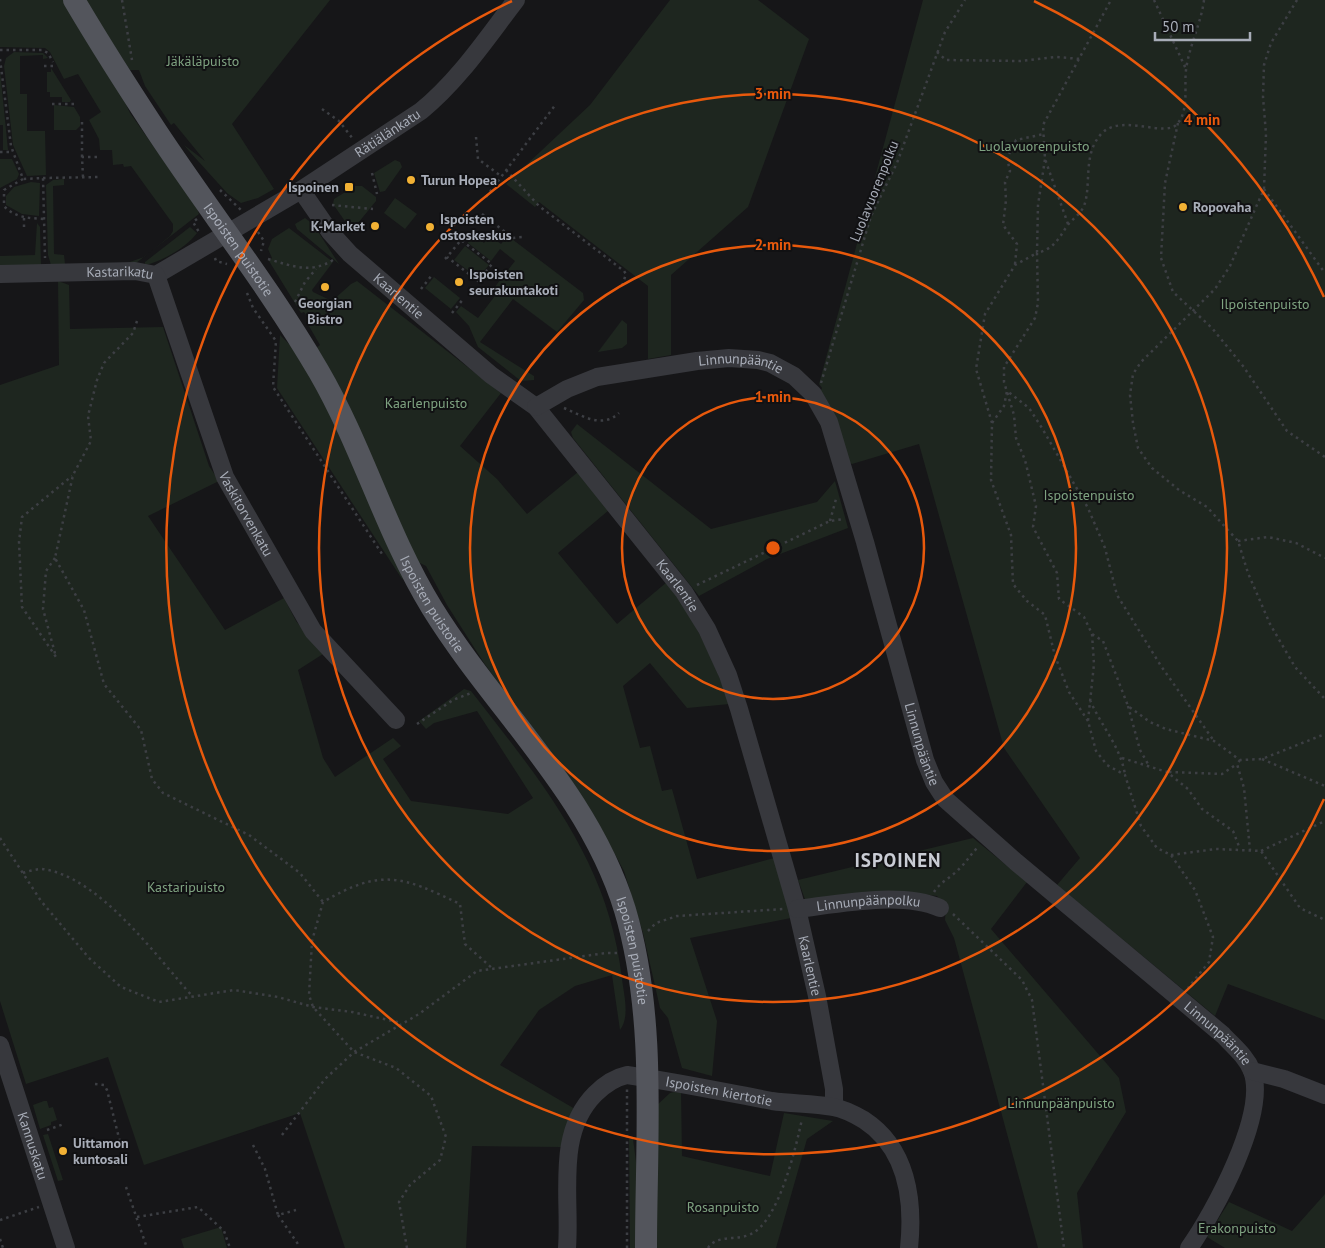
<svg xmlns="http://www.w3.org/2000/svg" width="1325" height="1248" font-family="'PT Sans',sans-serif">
<rect width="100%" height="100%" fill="#161618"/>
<path fill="#1e261f" d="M0,0H66L121,94L130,113L197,208L199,214L136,263H127L144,257L170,236L173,231V224L131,166L124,167L123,164L113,165L112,150H100L99,139L89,120L101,112L78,74L64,79L50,52L45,48L0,47Z
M84,0H330L232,124L274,189L258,198L241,203L227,193L189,151L184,145L205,161L174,123L171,125L145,86L139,70H130Z
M670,0H758L809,39L748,207L671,275V355L648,359V286L539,202L535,207L506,184L590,105Z
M923,0H1325V1020L1228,984L1215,1016L1057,885L1080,858L1004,748L919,444L852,464L849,462L820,392L822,388L819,384Z
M14,52L43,53L48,58L43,59V55L20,56V94H27V131H45L46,175L27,176L13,145L4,66L6,58Z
M51,68L71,100L70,102H62V97H50V92H47V72H51Z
M0,70L8,150H3V125H0Z
M54,105L74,107L80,117V126L76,130H54Z
M0,159H12L19,174L17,179L0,188Z
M395,160L400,162L402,167L385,191L380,192L374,173Z
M64,179V185L53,186L54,254L64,255L65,264L51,265L48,255L46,185L53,180Z
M31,182L40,183L39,216L22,214L6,205V196L14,187Z
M355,186H362L376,197V201L354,228L349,227L333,204L334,199Z
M395,198L417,214L405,229L384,213Z
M305,218L313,224L339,264L297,229L295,224Z
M37,223L40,227L41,265H0V256L35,255Z
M190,227L197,233C187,247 161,262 145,265V262Z
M289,228L333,262L312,290L313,292L332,301L351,284L357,281L501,393L460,446L497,479L527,514L578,472L609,510L558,553L617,624L667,582C695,619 714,661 730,704L687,708L650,663L623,686L640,748L650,746L662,791L672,789L697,879L774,858L791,918L690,938L717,1021L712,1076L682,1068L668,1018L660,1008L643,933L624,871L592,812L484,663L447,605L426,566L414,560L316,348L320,345L306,321L309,319L304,312L301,313L269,261L272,258L268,249L272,239Z
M472,233L484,243L490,236L501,244L508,236L583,293L584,300L557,332L513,299L480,342L534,376V380L521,381L478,347L469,326L456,312L461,306L478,318L498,292L494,288L515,261L500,249L491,261L468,243L467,238Z
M465,246L489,265L478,278L454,260Z
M434,277L460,298L451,309L425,288Z
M58,281L69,285L70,329L163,327L209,466L219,481L148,516L225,630L284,598L296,621L323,654L298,670L323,758L335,777L393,738L401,746L383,759L411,801L508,814L533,798L477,711L434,723L426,729L419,721L464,689L471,691C541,781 609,861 622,979C624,995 630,1017 620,1030L612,975L575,986L539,1010L500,1065L575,1109L562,1147L472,1146L466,1248H345L300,1113L144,1165L108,1057L26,1084L0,1001V385L59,365Z
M622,320L627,324V344L622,348L598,352Z
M280,335L290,345L314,378L405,577L402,579L277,388Z
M577,424L711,529L817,502L835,481L848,528L767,559L699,596L573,438L571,432Z
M973,838L1027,882L991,929L1119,1078L1126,1112L1077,1193L1083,1248H1038L954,938L945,920L946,905L937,896L905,892L806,902L798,880Z
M681,1090L682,1156L770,1176L784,1113L833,1121L807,1139L776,1248H655L657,1105L670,1093Z
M44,1101H47L49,1108L53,1107L57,1120L51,1122V1125L40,1129L33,1105Z
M48,1134L63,1180L58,1181L43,1135Z
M629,1139H633L637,1169L639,1248H630Z
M1325,1194V1248H1225L1207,1237L1229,1202L1292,1231Z
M221,1227L227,1248H184L181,1239Z"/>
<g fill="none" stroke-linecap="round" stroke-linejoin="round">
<path stroke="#3d3f44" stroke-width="2.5" stroke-dasharray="2.5 4" stroke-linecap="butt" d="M122,0L132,60
M1154,0L1186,69
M1204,0C1201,24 1189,46 1186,70C1184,87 1189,109 1178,123C1167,139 1123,113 1102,133C1082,154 1092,184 1084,206C1080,215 1072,219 1067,226C1058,240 1053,249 1037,253L1038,303L1035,318L1004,367V382L1014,415L1016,438L1025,460L1036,506L1033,527L1057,573L1059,599L1084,617L1092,634L1103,641L1128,706L1150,722L1166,729L1214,741L1240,760L1262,759L1325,734
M1297,0L1271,43L1264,65L1263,97L1266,134L1264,189L1230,266L1215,289L1141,362L1133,374L1130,395L1133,423L1138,448L1152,468L1179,490L1207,507L1238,541L1248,573L1270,624L1295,667L1325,699
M0,50H42L48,53L53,62
M937,52L946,60L1020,61L1056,57L1081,59
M0,59L11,146L23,179L43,178L45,258
M44,66H55
M52,104H76
M322,109L339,121L353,139
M1178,123L1165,183L1161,258L1173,292L1212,328L1243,366L1287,431L1325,457
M476,137L478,159L501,176
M0,152H13
M82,157V122L84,119
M506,170L539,206L624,271L626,274L622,286
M372,173L377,194
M83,177L82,157H98
M43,178L99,177
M23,179L4,190V206C15,218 29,218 44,219
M1264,189L1325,273
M220,190L241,210
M486,197L556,104
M332,205L373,209
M482,214L513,238L522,237
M24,218V231
M197,219L193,222L199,232
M1068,224L1045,159L1043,125L1111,0
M258,232L264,241L261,251
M215,258L216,261L227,264
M268,259C292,266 311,274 333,260
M445,259L447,257L461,240L492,264L478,281L447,257
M1015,264L1017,244L1003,225L1006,200L1005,182L1010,171L1007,158L1016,140L1044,134
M421,289L432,275
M247,293L253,308L276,341L273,387L384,557
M295,302L305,282L316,269
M452,313L464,298
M137,321L133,333L104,363L97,380L88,416L91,441L73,475L55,558L84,610L104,684L141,730L152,779L163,793L249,835L300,873L323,902
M821,383L871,216L897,163L945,32L965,0
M564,408C583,416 602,429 619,413
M992,423L976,369L985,314L1015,265L1037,253L1038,205L1045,159
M830,521L836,499
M1238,541L1268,537L1296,543L1325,558
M55,558L46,571L43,609L56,657L22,607L19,542L22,517L72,476
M697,585L830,521L844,519
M1092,634L1094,664L1088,721L1096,751L1107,765L1125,775L1141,826L1157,848L1171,855L1195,890L1213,937L1209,962L1188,988
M1090,700C1101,726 1121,747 1125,775
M1128,706L1140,750L1148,764
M1088,721L1069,692L1055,656L1045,615L1027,601L1013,584L1011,535L991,480L992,423L1004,406L1007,391L1029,408L1042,428L1088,508L1105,548L1117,595L1161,666L1214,741
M417,724L453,700L471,693
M1122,758L1167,772L1188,789L1202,809L1233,831L1240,849
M1262,759L1325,786
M1240,760L1237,764L1244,788L1250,850
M1169,772L1222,774L1237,764
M0,838L41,901L89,958L121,987L159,1002L234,990L278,997L313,1007L352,1012L402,1023
M1261,851L1325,821
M1171,855L1216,849L1261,851L1300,908L1325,920
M23,873C29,871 37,869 42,869C99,876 156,956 193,997
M934,892C940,882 952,877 960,868C967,861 971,854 978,847
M953,914L1022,980L1032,1000L1064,1248
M648,931L656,923L677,916L783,909
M95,1084L104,1085L107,1090L120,1142
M47,1130L64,1124
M282,1135L325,1079L354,1052L419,1014L477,971L606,953H618
M253,1145L265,1169L278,1215L296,1210
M126,1187L147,1248
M278,1215L300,1247
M137,1217L198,1207L224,1231L230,1248
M0,1220L39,1207
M0,1239L3,1248
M407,1248L399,1202L410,1185L440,1160L446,1137L431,1096L396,1068L354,1052L313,1007L309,995L312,941L323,902C381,868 402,876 460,904L465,944L493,969
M627,1248V1089
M708,1248C717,1234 738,1241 751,1234C779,1221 796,1147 802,1119"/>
<g stroke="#37383d" stroke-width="18">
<path id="s1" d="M301,190L330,232L350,254L491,375L536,407L684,592L707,629L728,675L739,709L797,909L817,996L834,1089V1107"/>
<path id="s2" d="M0,274L135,271L156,275L301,190L421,111C459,80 486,39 516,0"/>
<path id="s3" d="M156,275L225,477L313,631L396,720"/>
<path id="s4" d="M536,407L567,389L597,377L697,361L729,358L758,360L770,363L794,376L813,394L829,422L865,542L925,760L934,782L945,799L1016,862L1223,1035C1233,1046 1246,1056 1252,1071C1268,1113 1214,1213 1189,1248"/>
<path id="s5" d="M797,909C838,904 901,891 940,908"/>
<path id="s6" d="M0,1045L66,1248"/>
<path d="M1252,1071L1284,1079L1325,1095"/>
<path id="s7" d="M567,1248C571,1197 555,1134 595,1094C604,1085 613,1078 627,1075C676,1082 724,1092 772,1101C792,1104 813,1103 833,1107C844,1109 854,1114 864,1120C907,1148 914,1200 909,1248"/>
</g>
<path stroke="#53555c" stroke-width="22" id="s8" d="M74,0C100,44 128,88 157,132C210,212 270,288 319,372C363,448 386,533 432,608C495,710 589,792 625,910C657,1018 646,1137 646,1248"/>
</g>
<g fill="none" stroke="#e8590c" stroke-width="2.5">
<circle cx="773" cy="548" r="151"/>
<circle cx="773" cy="548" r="303"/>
<circle cx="773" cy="548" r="454"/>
<path d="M1324 799A606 606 0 1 1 512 1M1034 1A606 606 0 0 1 1324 297"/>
</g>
<g fill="#f2b134" stroke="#111113" stroke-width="2">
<circle cx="411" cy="180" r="5"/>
<rect x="344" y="182" width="10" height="10" rx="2.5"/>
<circle cx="1183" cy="207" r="5"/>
<circle cx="375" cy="226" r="5"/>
<circle cx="430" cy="227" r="5"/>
<circle cx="459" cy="282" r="5"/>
<circle cx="325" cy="287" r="5"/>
<circle cx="63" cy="1151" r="5"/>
</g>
<g text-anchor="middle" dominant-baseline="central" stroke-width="4" stroke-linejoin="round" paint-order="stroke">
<g font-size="14" fill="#7fa381" stroke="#111113">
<text x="203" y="61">Jäkäläpuisto</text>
<text x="1034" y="146">Luolavuorenpuisto</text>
<text x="1265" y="304">Ilpoistenpuisto</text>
<text x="426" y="403">Kaarlenpuisto</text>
<text x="1089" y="495">Ispoistenpuisto</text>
<text x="186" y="887">Kastaripuisto</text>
<text x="1061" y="1103">Linnunpäänpuisto</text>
<text x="723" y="1207">Rosanpuisto</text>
<text x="1237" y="1228">Erakonpuisto</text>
</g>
<g font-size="14" fill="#a8adb8" stroke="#111113">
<text stroke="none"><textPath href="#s2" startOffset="428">Rätiälänkatu</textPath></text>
<text transform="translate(874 191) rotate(-68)">Luolavuorenpolku</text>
<text stroke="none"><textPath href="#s8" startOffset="299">Ispoisten puistotie</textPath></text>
<text stroke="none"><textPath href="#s2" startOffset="120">Kastarikatu</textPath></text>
<text stroke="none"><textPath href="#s1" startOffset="145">Kaarlentie</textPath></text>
<text stroke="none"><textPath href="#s4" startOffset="214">Linnunpääntie</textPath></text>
<text stroke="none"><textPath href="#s3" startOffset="256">Vaskitorvenkatu</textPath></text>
<text stroke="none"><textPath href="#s1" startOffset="550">Kaarlentie</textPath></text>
<text stroke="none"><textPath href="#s8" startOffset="704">Ispoisten puistotie</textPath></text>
<text stroke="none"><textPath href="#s4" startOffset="664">Linnunpääntie</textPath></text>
<text stroke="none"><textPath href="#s5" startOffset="72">Linnunpäänpolku</textPath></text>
<text stroke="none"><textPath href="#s8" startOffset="1109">Ispoisten puistotie</textPath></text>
<text stroke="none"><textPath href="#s1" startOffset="955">Kaarlentie</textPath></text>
<text stroke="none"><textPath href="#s4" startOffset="1084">Linnunpääntie</textPath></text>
<text stroke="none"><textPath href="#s7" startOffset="292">Ispoisten kiertotie</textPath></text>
<text stroke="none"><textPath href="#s6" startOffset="106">Kannuskatu</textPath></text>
</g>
<g font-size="14" font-weight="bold" fill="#a8adb8" stroke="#111113" text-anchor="start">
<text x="421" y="180">Turun Hopea</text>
<text x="339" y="187" text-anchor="end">Ispoinen</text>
<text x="1193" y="207">Ropovaha</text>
<text x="440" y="219">Ispoisten<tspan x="440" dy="16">ostoskeskus</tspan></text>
<text x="365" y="226" text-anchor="end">K-Market</text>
<text x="469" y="274">Ispoisten<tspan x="469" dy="16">seurakuntakoti</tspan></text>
<text x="325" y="303" text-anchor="middle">Georgian<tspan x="325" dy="16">Bistro</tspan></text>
<text x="73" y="1143">Uittamon<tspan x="73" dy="16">kuntosali</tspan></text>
</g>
<g font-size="19" font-weight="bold" letter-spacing="1" fill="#c9ccd4" stroke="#111113">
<text x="898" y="860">ISPOINEN</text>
</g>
</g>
<circle cx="773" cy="548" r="8" fill="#e8590c" stroke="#111113" stroke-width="2.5"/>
<g font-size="15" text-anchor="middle" font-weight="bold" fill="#e8590c" stroke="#111113" stroke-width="4" stroke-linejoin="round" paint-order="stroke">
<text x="773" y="99">3 min</text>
<text x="1202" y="125">4 min</text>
<text x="773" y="250">2 min</text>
<text x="773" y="402">1 min</text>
</g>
<path d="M1155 32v8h95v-8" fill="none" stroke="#a8adb8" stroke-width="2.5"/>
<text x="1162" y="32" font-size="15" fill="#a8adb8" stroke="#111113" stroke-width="4" paint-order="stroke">50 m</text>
</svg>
